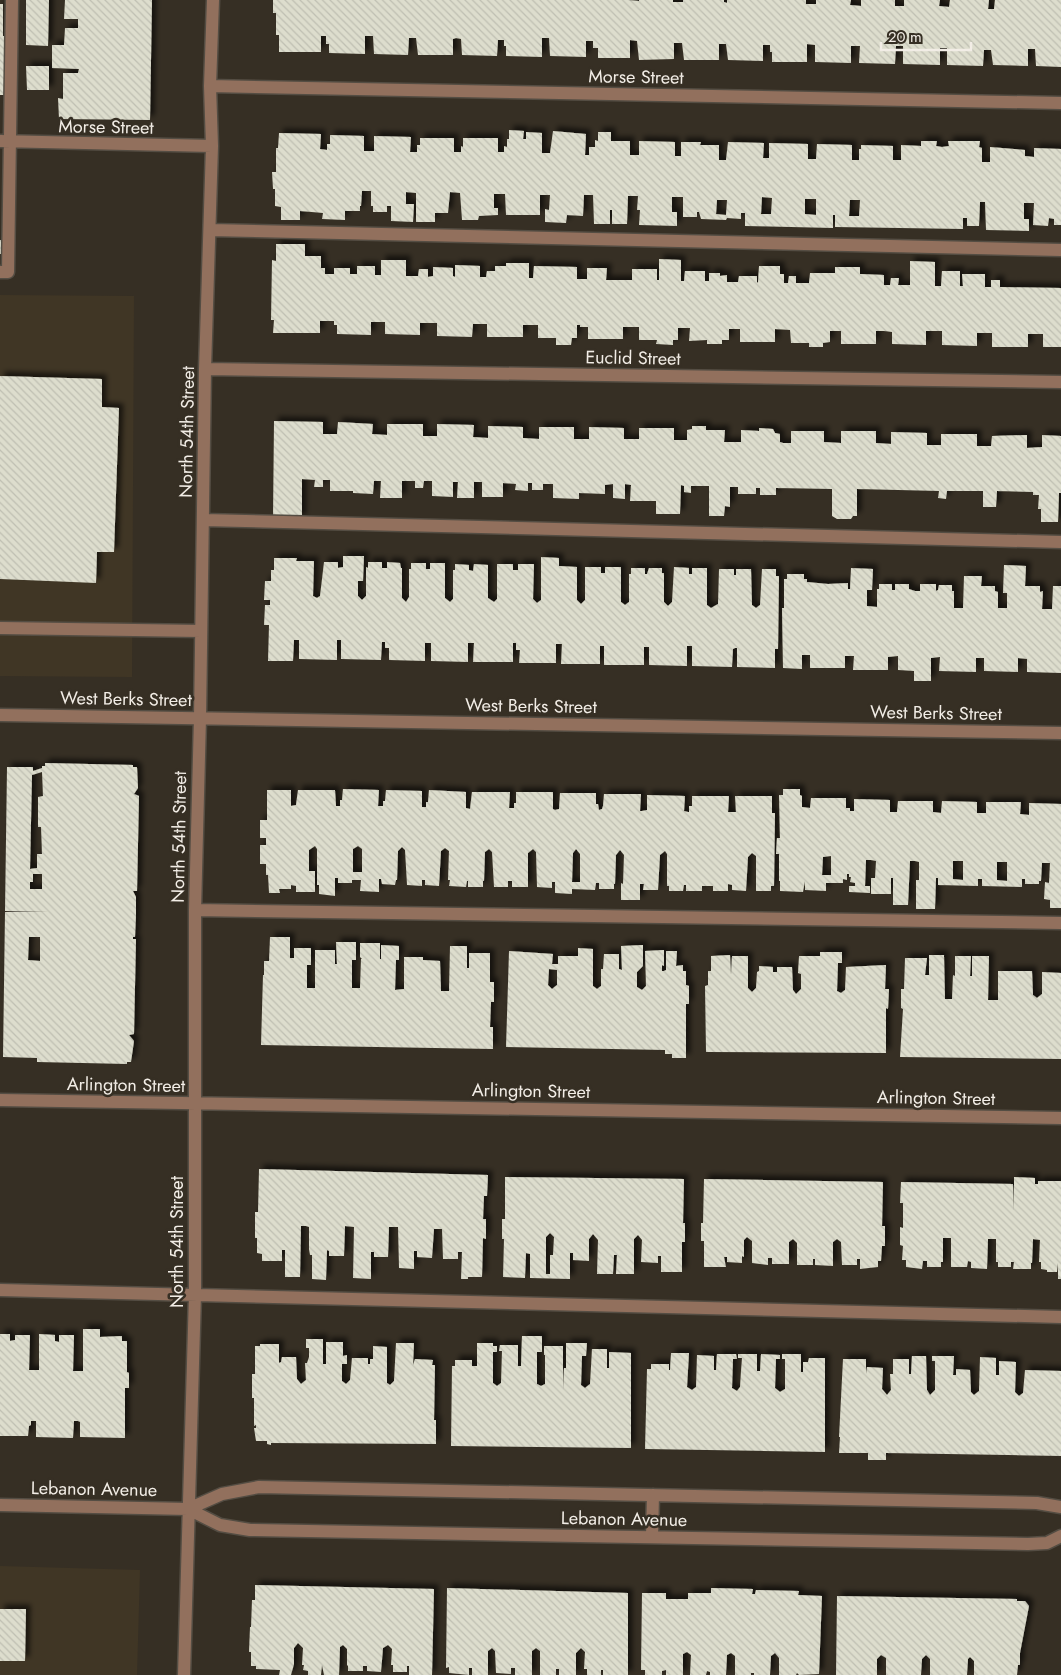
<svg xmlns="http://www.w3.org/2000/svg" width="1061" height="1675" font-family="Jost,sans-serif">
<defs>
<pattern id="building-back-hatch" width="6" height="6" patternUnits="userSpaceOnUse" patternTransform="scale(1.25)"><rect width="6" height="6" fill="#ddddcd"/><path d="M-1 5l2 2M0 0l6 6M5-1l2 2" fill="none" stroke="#bfbfb2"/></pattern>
<filter id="shadow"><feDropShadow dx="4.5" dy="-4.5" stdDeviation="2.5" flood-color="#0009"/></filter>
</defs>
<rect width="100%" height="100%" fill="#362f24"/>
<path fill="#403625" d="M0,295L134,296L132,677L0,676Z
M0,1566L140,1570L137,1675H0Z"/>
<path fill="url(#building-back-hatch)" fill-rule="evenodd" filter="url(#shadow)" d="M26,0H49L48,46L26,45Z
M65,0H152L150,120L59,119L58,98L63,99V73H78L79,69L52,68V45H64L65,28H78V19H64Z
M273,0H628L639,1V0H673V2H683V0H724V2L727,3V0H806V4H816V0H851L850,5L861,6V0H895V6H904V0H940L939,6L949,7L950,0H989L988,9H994L995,0H1061V67L1036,66L1035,49H1028V66L993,65L991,50H984L983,66L947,65V48H940V65L903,64V46H896L895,64L859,63L860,46H851V63L815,62V45L807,44V62H772V52H770V45H763V61L728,60L726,44H719V60H684L682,43H674V59L639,60L637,41L630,40V58H598V48H593V41H586V57L550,56L549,38H542V57L506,56V46H504V40H498L497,56L462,55L461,39L456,38L453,39V55H418L416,38H409L408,55L374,54L373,36H365V54L329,53V44H326V36H321V52H279V35H276V13H273Z
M0,4H3V36H5V95H0Z
M26,66H49V90H27Z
M509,130L524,131L523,139H526V132L542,133V153H550L553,131L586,134L585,155H589V147H595V140L598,141V132H611V141H630V155H639V141L675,142V156H681V142H701L700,145H719V160H726L728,142L764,143L763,158H769V143L808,144V159H816L817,144L852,145V160H859V149H861V145L893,146V160H901V145L921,146V141H937L936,146L942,147L949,146L948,141H980L979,147L982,148V162H990V147L1025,150V156L1034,157V148L1061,149V225H1054V219L1049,218L1048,226L1033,225L1034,203H1024V219H1029V231L986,230L985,202H980L979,226H967V218H963V229L835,227V215H833V228L745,226V213H741V219L727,218L726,220L701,219L699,212H697V217H683V197H672V212H677V226L639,225L640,210H637L638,196H628L627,224H612V210H610V224H594L593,195H584L583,216L567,215L566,223L545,222V209L549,210L550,195H540V215H506L505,194H494V208H498V215L479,216L478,220H462L460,193L450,192L448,213H435V222H416V193L406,192V204H414L413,222L391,221V206H387V212H373V206H371V191H362L361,206H360V211H345V220L322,219L323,213L300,211V220H281V207L275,206V189H273L272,172H276V148H278L279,133L321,134L320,149L327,150V144H330V135L364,136V151H374V136L411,137L410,152H417V145H420V138H454V152H461V146L463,147V138H498V152H504V146L507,147V139H509ZM762,197L772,198L771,214H761ZM805,199H816V215L805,214ZM717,200H727L726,215L716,214ZM850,200H860L859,216H849Z
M0,240H2V254H0Z
M276,244H305V256H321V268H325V274H334V268H350V274H357V266H375V275H381V260H406V276H418L419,269H428V277L433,276V267L453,268V276L455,277V265L480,266V277H486L487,271H495V266H506V263H529V278H533L534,266L577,267V279H587V268H607L606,280H632V269H657V280H659V259L681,260V281H684L685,271H705V281H709V273H720V276L727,275V282H738L739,276H757V282L758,283L759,266H780V274H784V283H788L789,276H796V283H809L810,273H835V267H860V274L884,275V285H890L891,278H899L898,285H910V261L935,262V286H941L942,271H960V286H963L962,274H985V287H991V280H1000V287L1061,288V347H1043V334H1028V347H992V333H977V346L942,345V331H926V345L892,344V332L884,331H876V344H841V331H830V342L823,343V347H809V343H791L790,330L775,329V342H740V329H729V340H722V344H707V340L689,341L690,328H678V340H673V345L656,344L657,340H639V327H623V339H588V327H580V325H577V338H572L571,345H556V338H538V325H523V337H487V324H473L472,337L437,336V323H420V335L385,334V322H371V335L337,334V325H334V321H320V333H273L274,320H271L272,260L276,261Z
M0,376L102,379V407L119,408L114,552H97L96,583L0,579Z
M274,421L323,422V434H337L338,422L373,424L372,434L387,435V424H423V436H437V424L474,425L473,437L488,438V426L523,427V438L539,439V427H574V439H589V427L624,428V439H639V428H674V440H687V430L692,429V426H706V430H725L724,442H741V430L759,431V428L773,429L775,433L780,434V442L783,443H791V431H824V442L841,443V431H876V443L891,444V432L927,433V445H941V434H977V446H991L992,436L1027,435V448L1042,447V435L1061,436V493H1059L1058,522H1041V509H1038L1039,495H1033V492L997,491L996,507H983V491H947L946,499L938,498L939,491L857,489V516H853L851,519H837L832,516V489L776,488V495H760V488H756V494H738V487H730V507L725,506L724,516H709V486H691V493L684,492V486L681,485L680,514H656V501H630L631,485L625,484V499L613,498V484L605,485V494L579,493V499L553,498V484H543V490H532V483H528V491L515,490L516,484L503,483V497H482V482H474V498H457L458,482H453V497L432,496V481H424L423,488H415V481H402V498H380L381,481H374L373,494L353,493V491H330V480H323V487H314L315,480L302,479V519L273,518Z
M343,556H364L363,581H358V596L362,600L366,596V567L368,568V562H382V568H387V562L400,563L401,568H402V598L406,602L409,597V569H411V563H426V569H430V563H445V598L450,602L453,599V570H455V564L469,565V570L473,571L474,564L488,565V598L494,602L497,599V564H513V570H518V564H534L533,599L537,603L541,600V557L559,558V566L577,567V600L581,604L585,600V567H601V573H605V567H621V602L625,605L629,602V574H631V568H645V574H647L649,568H662V573H664V602L668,606L672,602L674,567L689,568V574H692V568H707V605L711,608L718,604L719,569H734V575H736V569H751L752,605L756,608L760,605L762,569H776V576H779L778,649H775V668L737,667V648H735L733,649L732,667L692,666V646H687V666L649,665V647H644V665H604V646H600V664H561L562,644H556V663H519L520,650H516V643H513V662H473L474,643H468V662L431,661V643H425V661L389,660V648H385V642H382L381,660L341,659V640H337V660L299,659V640H294L293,661H268L269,625H264L265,605H270V600H264L265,581H271V570H274V558H297L296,561H314L313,596L317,598L320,596L324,562H338V568L343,567Z
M1004,565L1026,566L1025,586H1040V592L1043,591L1042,609H1052L1053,586H1061V673L1027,672V659L1018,658V672L984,671V658H976V672L939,671L940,657L931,658V681H914V671L898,670V656L888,657V670H853L854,656H845V668H810V655H802V669L783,668L782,608H784V579H787V574H804V579H807V582L828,584L848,583V589H850L851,568L873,569L872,590H867V606L877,607V589H879V584H892V590H895V584H909V589L915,591H920V584H936V591L938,590L939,585H952V591H954V608H963L964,576H982L981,586H995V591L998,592V608H1007V593H1003Z
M45,763L133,765V767H137L138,788L134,794L139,796L137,891H133L136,897V915L135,937H133V939H136L135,986L134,1034L129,1035L134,1041L131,1062H127V1064L37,1062V1058L3,1057L5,912H49L5,911L7,767H33V771L42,768V766H45ZM42,772L43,796L38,797V827H41L42,854H37V868L30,869L32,775ZM33,874H42V889H30V882H33ZM29,937H40V961L28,960Z
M343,789L379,790L378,806H383V801H385L386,790L422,791V807H426V802H428L429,790L466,792V808L470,809L472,792H510L509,808H514V803H516V792H553V809L555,810L559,809L560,793H596V804H598L599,810L602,809L603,806L604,794H641L640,811H642L647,810V795L685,796L684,811L688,812H689V806H692V796H729L728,812H736L735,796H772V813H775L774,886H771V891H756V856L752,853L748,857L746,891L732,890V885L728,884V891H713V886H702V891H686V885H684L683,891H669V886H667V854L665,851L660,855L658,890H643L644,884H640V900H621V883L623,884L624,855L620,850L616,855L615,884H614V889H599V883H596L595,890L572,889V894L555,893V882H552V888L537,887L536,852L533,849L528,853V887H512V881H508V887H494L492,852L489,849L485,852L484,881H483V887H468V881H467L466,887L449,886L450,880H448L449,851L445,848L441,851L439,886L425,885V880H422V886L407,885L405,850L402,847L398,851L397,880H396L395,885L382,884L381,879H379V892L360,891L361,880H352V883H338V878H335V896L319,894V885H317V849L315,846L309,850V871H315V892H296V886L291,885V889H279L280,893H269L268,875H266V864H260V845H266V838H260V820H267V790H291V806L296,805L298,790H335L336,806H340V800H342ZM358,846L362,849V872H353V849ZM576,849L580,854V882H572L573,853Z
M783,789H800V795L802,796V807L810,808L811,798H846V808H850V811H854V799L890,800V812H897L898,801H933V812L941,813L942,801L977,802V813H986V802H1021L1020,814L1029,815V803L1061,804V908H1050V900L1044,899L1045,882L1049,883L1050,863H1042L1041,881H1039V884H1025V879H1022V887L982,886V879H978V886L938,885V878H936L935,909H916V880H919V862L915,861H910L908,905H893V878H891V894H871V878H875L876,861L871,860H866L865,886H870V893L849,892V886H855V883L850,882L851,877H849V874H847V880L843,879V883H826V891L805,890V881L803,892L780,891V881H779V854H776L777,838H780L779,795H783ZM831,856V875H822L823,857ZM953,861H963V880L953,879ZM997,862H1007V881L997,880Z
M270,937H290V958H294V948H311V965H307V988H315V950H335V964H337L336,942H356V960H352V988H360L361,959H362L360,957V943H380V959H381V945L399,946V960H396L395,990L404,989V957H423V960L440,961L441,991H449L450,946H467V968H469V953H490V982H494V1002H491L490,1027H493V1049L261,1045L263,975H264V961H269Z
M643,945V966L637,972V987L642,990L646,986L645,951L664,950V966L662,965V971H664L666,970V951H677L676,966L683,965V971H686V985L689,986V1004H686V1058H672V1054H665V1050L506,1047L509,951L553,954L552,964H558V956H578V948L593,949V986L597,989L601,986V969H603L604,954H619V969L622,970L621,946ZM549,969L557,970V985L552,989L548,985Z
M820,952H842V963H838L837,991L841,993L845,990L846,967L886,965L885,989H889L888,1009L886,1008V1053L706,1052L705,986L708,985V971H711V956L730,955L731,975L732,956H748V988L752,992L756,988L757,972L759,971V966L773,967V972H777V967H792L793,990L796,994L801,989V974L798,973L799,956H820Z
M929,955H944L945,999H952L953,975L955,976V956H971L970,976H972V956H989L988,1000H998V971H1032L1033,995L1037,998L1042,994V972L1061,973V1059L900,1057L903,1009L901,1008V989H904L905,958H927L925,975H929Z
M259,1169L488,1175L487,1196H484L483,1219H486V1239L483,1238L482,1277H468V1279H461L462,1252H458V1259H443L442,1229H434L432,1258L417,1257V1251H414V1269L399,1268L398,1227H389L388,1257H374V1252H371V1279L353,1278L354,1227L345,1226L344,1256H329V1251L327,1250L326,1280L312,1279V1255H310L309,1249V1227L306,1226H301L300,1277H285V1250H282V1261H262V1254L257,1253V1238H255V1212H258Z
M505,1177L684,1179L683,1223H685V1242H682V1272H661V1256H658V1263L641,1262L642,1240L638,1235L634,1239V1274H616L617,1255H614L613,1274H597L598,1240L593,1234L589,1239V1261L573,1260V1253H570V1279L530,1278V1254L526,1253L525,1278L503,1277L504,1239H502V1219H505ZM550,1233L554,1237L553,1255H550V1274H546V1237Z
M1014,1177L1035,1178V1184H1038V1181H1061V1279H1058V1263L1057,1272H1047V1270L1041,1269V1262H1039L1040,1240L1033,1239L1032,1263H1031V1269H1013L1014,1262H1011V1267H998V1262H996V1239H988L987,1269L971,1268V1262L968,1261L967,1267H951V1238H943V1262H941V1267H927V1261H923L922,1269L906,1267V1260H902L903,1246L900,1245V1227L903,1228V1203H900L901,1182L1013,1184L1014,1211Z
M704,1179L883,1182L882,1226H885V1246H882L881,1261H878V1267L860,1269V1259H857V1265H842L841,1242L837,1239L833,1242V1266L815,1265V1259H813V1265H797V1243L793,1239L789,1242V1264H772V1258H768V1265L752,1263V1241L747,1237L744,1240V1257L742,1256V1263L727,1262V1257H724L726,1267H704V1241H701V1223H703Z
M83,1329H100V1337L122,1336V1341H127V1372L129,1373V1388H125V1438L80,1437V1422L78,1421H74L73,1438L36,1437V1421H31V1425L29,1426L28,1436H0V1334H10V1341L15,1340V1335H30L29,1370H39V1334L55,1335V1341L59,1342V1335H74L73,1371H83Z
M522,1336H542V1352H537V1384L541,1386L545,1384V1355H544V1346H563V1390L564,1368H566V1343H587L586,1356H582L581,1385L585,1388L590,1384L592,1349H607V1368H609V1352L631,1353V1448L451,1446L452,1366H455V1360H472V1366H477V1343H493V1346H497V1352H493V1383L497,1386L501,1383L502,1351H499L500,1345H518V1366H521Z
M306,1339H323V1364H326V1342H343V1356L347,1355V1364H342V1381L346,1384L350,1380L352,1358H368V1364H370V1359H373V1346L387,1347V1383L390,1385L394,1381L396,1343H414L413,1365L415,1359L433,1360L432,1365H435L434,1420H436V1444L271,1443V1445L267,1444V1441H256L254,1428H256V1425L254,1426V1398H252V1374H255V1346H260V1344H279V1363L281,1362L282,1357H296L297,1379L301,1384L306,1380L305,1363H307L309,1357V1348H306Z
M671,1353H689L687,1387L692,1390L696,1387L697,1355L714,1356V1370H716L717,1354H736L737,1359H733L732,1388L737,1391L740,1387L741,1371L742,1358H738V1354H757V1371H760L761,1354L780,1355V1359H776L775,1388L780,1392L785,1389V1359H782V1354H801V1372H803V1362H808L809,1358H825V1452L645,1449L647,1369H651V1364H669V1370H670Z
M912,1356H926L927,1390L930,1395L935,1390V1361H932V1356H954L953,1375H956V1369L970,1370L971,1392L974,1395L979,1391L980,1357L996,1358V1375H999V1361L1016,1362L1015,1392L1019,1396L1023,1393L1025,1370L1061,1371V1456L886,1453V1460H868V1453H839L840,1437H839L843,1359H866V1374L867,1367L883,1368L882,1389L887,1395L891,1390L890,1374H893V1359H909V1374H911Z
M255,1585L434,1589L432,1675H409V1666H407V1672H393V1665H391L392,1649L388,1645L383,1648L381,1672L367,1671V1666H363V1671H348V1666L347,1665V1649L343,1645L340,1647L339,1675H324L322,1665L321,1675H308V1671L303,1670L304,1665H302L303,1648L298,1643L294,1648V1664L291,1675H279L280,1670L256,1669V1666H251V1652H249L250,1627H251L252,1600H255Z
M447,1588L628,1593V1675H603V1670H601V1675H587V1669H584L585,1652L581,1648L576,1653V1675H559V1669H556V1675H540V1651L536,1648L532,1651V1675H515V1668H511V1674L496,1673L495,1651L492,1648L488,1651V1675H472V1668H469V1675L449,1673V1667L446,1668Z
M711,1588L753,1589L752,1594H755L756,1590L799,1591L798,1595L822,1596L819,1674L799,1675L797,1673L796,1675H779V1658L775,1653L771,1656L770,1675H754V1673H751V1675H735V1656L731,1653L727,1655L726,1675H710V1672L707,1671L706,1675H690L691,1655L687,1652L683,1654V1675H666V1670L662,1671V1675H645V1670H641L642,1593H666V1599H688V1593H711Z
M837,1596L1017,1599V1601H1025L1029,1606L1020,1653V1665H1018L1017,1675H974V1661L970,1657L968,1659L967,1675H930V1659L926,1655L922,1659L921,1675H886V1658L881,1655L877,1659V1675H836Z
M0,1609H26L25,1661H0Z"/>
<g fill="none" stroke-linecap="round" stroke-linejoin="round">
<defs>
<path id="minor" d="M210,86L1061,103
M0,141L212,146
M210,230L1061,250
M0,272H8L12,0
M205,369L1061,382
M203,520L1061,542
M0,628L201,631
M0,715L1061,733
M195,910L1061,923
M0,1100L1061,1118
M0,1290L1061,1317
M0,1505L188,1509L222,1494L259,1487L1037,1503L1061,1507
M188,1509L220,1525L250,1530L1028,1544L1047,1543L1061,1536
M652,1537L653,1495
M184,1675L195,1294V910L200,718L205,369L212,146L210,86L213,0"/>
</defs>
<use href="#minor" stroke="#544d43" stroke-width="15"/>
<use href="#minor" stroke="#92705d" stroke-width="12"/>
</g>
<g text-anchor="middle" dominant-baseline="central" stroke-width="5" stroke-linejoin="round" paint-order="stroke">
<g font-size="18" fill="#f2ede6" stroke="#362f24">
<text transform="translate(636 77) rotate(1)">Morse Street</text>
<text transform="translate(106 127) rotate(1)">Morse Street</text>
<text transform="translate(633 358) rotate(1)">Euclid Street</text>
<text transform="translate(187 432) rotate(-89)">North 54th Street</text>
<text transform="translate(126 699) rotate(1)">West Berks Street</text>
<text transform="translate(531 706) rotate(1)">West Berks Street</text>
<text transform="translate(936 713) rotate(1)">West Berks Street</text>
<text transform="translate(179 837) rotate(-89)">North 54th Street</text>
<text transform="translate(126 1085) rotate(1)">Arlington Street</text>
<text transform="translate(531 1091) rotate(1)">Arlington Street</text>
<text transform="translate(936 1098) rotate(1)">Arlington Street</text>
<text transform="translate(177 1242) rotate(-90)">North 54th Street</text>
<text transform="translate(94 1489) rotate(1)">Lebanon Avenue</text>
<text transform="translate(624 1519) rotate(1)">Lebanon Avenue</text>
</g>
</g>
<path d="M881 42v8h90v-8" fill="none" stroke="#f2ede6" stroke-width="2.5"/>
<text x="888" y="42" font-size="15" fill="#f2ede6" stroke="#362f24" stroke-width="4" paint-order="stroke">20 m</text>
</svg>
